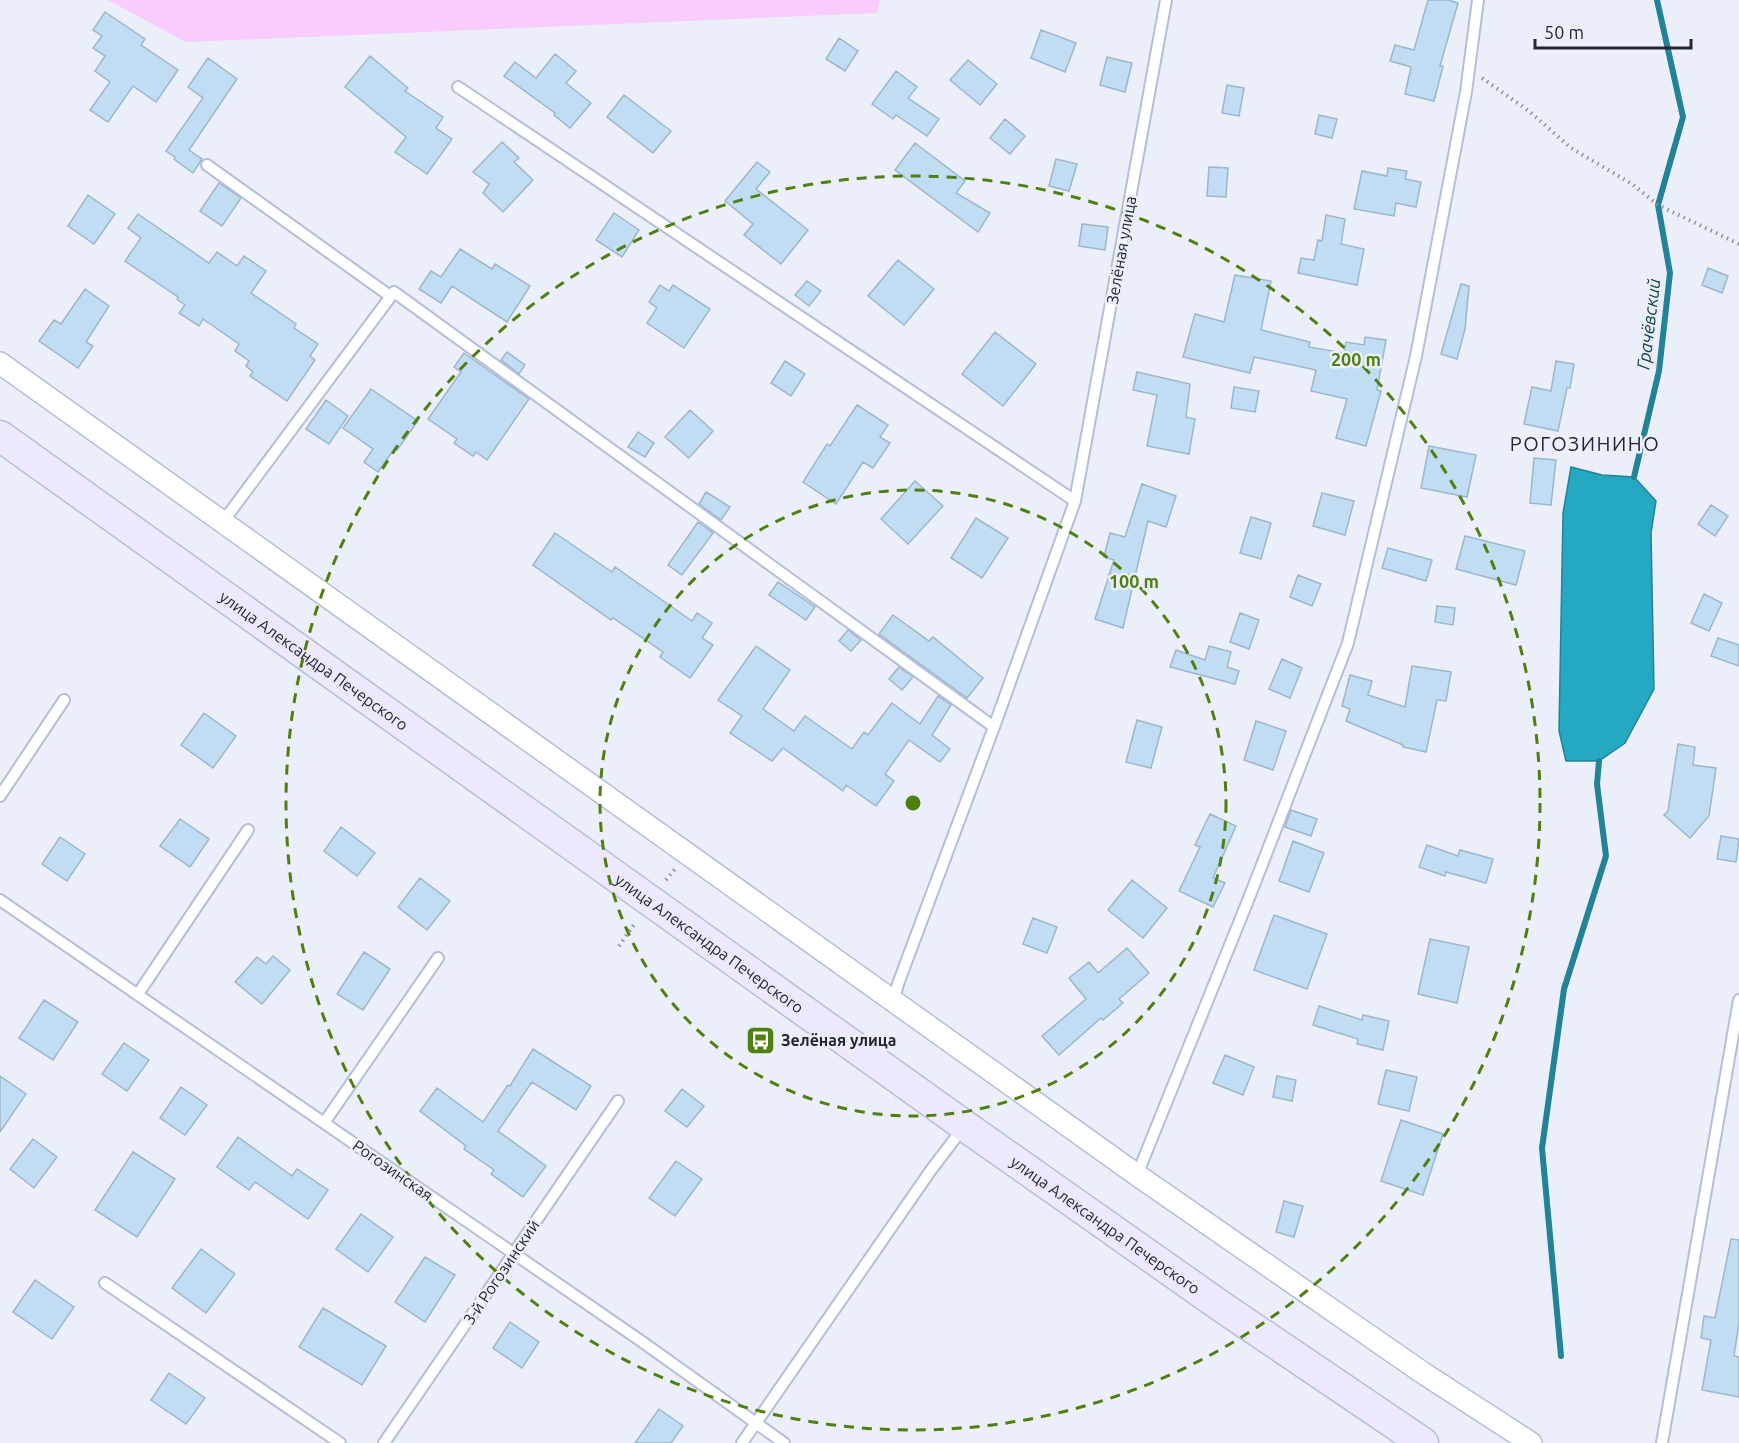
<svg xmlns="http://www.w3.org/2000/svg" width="1739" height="1443" font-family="Ubuntu,sans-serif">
<rect width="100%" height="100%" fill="#ebeffa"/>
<path fill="#facbfd" d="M108,0H880L877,13L186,42Z"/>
<path fill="#25a9c2" stroke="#248296" stroke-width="1.5" d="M1571,467L1602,475L1634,477L1656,501L1651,533L1654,689L1625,743L1599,761H1566L1559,731L1563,513Z"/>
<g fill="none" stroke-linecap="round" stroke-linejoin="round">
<path stroke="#248296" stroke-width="6" d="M1634,477L1659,371L1670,273L1658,205L1683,117L1657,0
M1561,1356L1542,1148L1564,989L1606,856L1597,784L1599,761"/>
</g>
<path fill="#c0ddf4" stroke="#9db6c9" stroke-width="1.5" d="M1428,0H1448L1458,3L1440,66H1443L1434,101L1405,94L1411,67L1390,61L1395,45L1414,50Z
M105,12L145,39L141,45L178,70L156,102L133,86L108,122L90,110L110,82L95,71L105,56L93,48L102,36L93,30Z
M1041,30L1076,43L1065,72L1031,58Z
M839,38L858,51L845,71L826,59Z
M555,54L576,71L566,83L591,103L570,128L554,115L555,113L504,76L515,62L536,78Z
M370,56L408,88L405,91L443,117L436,128L452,139L427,174L395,152L406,137L345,87Z
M1107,57L1132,63L1125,92L1100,85Z
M208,58L237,79L189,150L202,159L193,173L174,159L175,157L166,151L203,98L188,87Z
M968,60L997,84L980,105L950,80Z
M896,71L917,87L908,98L939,119L927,136L896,115L893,119L872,104Z
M1227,85L1244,88L1239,116L1222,113Z
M624,95L671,131L653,153L607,117Z
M1319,115L1337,119L1332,138L1315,134Z
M1005,119L1025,136L1010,154L990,138Z
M502,142L519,158L514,162L533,180L503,212L483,193L489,184L473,172Z
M915,143L965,181L956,193L990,213L978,232L895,170Z
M1056,159L1077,164L1069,191L1049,186Z
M757,162L770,172L756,189L808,230L781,264L744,235L753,224L725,201Z
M1209,167L1228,168L1226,197L1207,196Z
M1388,168L1407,171L1405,179L1421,182L1416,207L1396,203L1394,216L1354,209L1362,171L1387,176Z
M219,183L241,198L222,226L200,211Z
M88,195L115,214L94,244L68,226Z
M614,213L639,230L622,257L596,240Z
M138,214L209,263L217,252L237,266L244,256L266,271L251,293L296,324L294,328L318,344L310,356L315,360L287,401L250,376L253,372L246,366L249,361L235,351L239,344L203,319L199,326L179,313L185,305L177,299L178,297L125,261L141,238L128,228Z
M1326,215L1345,219L1341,244L1364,249L1357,285L1298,273L1301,258L1314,260L1318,240L1322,241Z
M1082,224L1108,227L1105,250L1079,246Z
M460,249L492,269L495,264L530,286L507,322L452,286L441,303L419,289L431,271L441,277Z
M898,260L934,289L904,325L868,296Z
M1708,268L1728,276L1722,293L1702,285Z
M1235,275L1271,281L1261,330L1310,342L1309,347L1344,353L1346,342L1364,345L1365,337L1386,340L1377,390L1381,391L1366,446L1336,438L1347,399L1311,391L1316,370L1254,357L1250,373L1183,357L1195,314L1224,322Z
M807,281L821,291L809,306L795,295Z
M1461,284L1469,286L1465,329L1457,359L1441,354Z
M660,285L669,291L673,285L710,309L684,348L647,323L657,308L649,302Z
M85,289L109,306L86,342L93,346L78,368L39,341L54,320L61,324Z
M995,332L1036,364L1003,406L962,374Z
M507,352L525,365L519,374L501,360Z
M464,353L529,399L487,460L476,452L473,456L454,443L457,439L428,419L461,372L454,367Z
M785,361L805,374L791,396L771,383Z
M1556,361L1574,364L1570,388H1567L1558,431L1524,424L1532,387L1551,391Z
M1137,372L1190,384L1186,417L1195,419L1189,454L1147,446L1157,395L1133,390Z
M1234,387L1259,391L1255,412L1231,408Z
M371,389L418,421L397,450L395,448L378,472L364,462L373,449L343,428Z
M326,400L348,416L329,444L306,429Z
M857,405L888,425L880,437L890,443L873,468L863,462L836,504L803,482L827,444L830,446Z
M690,410L713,431L689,458L665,437Z
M638,432L654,443L645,457L628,447Z
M1429,446L1476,455L1467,497L1421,488Z
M1534,458L1556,460L1551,505L1530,503Z
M915,481L943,506L908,544L881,519Z
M1142,484L1176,496L1166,527L1148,521L1123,628L1095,619L1114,560L1104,557L1110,533L1125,537Z
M706,492L730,507L721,520L699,504Z
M1322,493L1354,501L1345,535L1313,526Z
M1711,505L1728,516L1715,536L1698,524Z
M1251,517L1271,523L1261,559L1240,553Z
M976,518L1008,538L982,578L951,558Z
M698,522L713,533L682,575L668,565Z
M555,533L612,572L615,567L692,621L697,613L712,623L702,638L713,645L690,678L660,657L663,652L613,618L611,620L533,565Z
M1465,536L1525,551L1516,585L1456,569Z
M1388,548L1432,560L1426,581L1382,568Z
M1298,575L1321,584L1312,606L1290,597Z
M778,582L815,607L806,620L769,595Z
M1704,594L1722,603L1709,631L1691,623Z
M1437,606L1455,608L1453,625L1435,622Z
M1240,613L1259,620L1249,649L1230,642Z
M893,615L929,641L933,637L983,678L967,698L879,634Z
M848,630L861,640L851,651L839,641Z
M1718,638L1739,645V666L1711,656Z
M756,646L790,670L763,709L794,731L805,716L852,749L864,732L868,735L892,703L920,724L938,696L951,705L932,735L950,749L940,762L909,740L885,774L894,781L876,806L846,785L843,791L783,748L772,761L730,733L742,716L718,700Z
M1209,646L1231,652L1227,667L1239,671L1235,684L1170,667L1176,650L1205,660Z
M1282,659L1302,668L1290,698L1269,689Z
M1412,666L1451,672L1446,701L1437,700L1426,752L1403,747V745L1346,721L1350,709L1342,706L1350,675L1372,681L1368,695L1405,707Z
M899,667L913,677L902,690L889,679Z
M204,713L236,736L213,768L181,745Z
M1137,720L1162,727L1151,768L1126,762Z
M1256,721L1286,731L1273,770L1244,760Z
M1678,744L1695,747L1693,765L1716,768L1709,816L1690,838L1664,815L1668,811Z
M1291,810L1317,819L1311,836L1285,827Z
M1210,814L1236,826L1213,878L1225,883L1213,907L1179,891L1200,847L1195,845Z
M180,819L209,839L190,867L160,846Z
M341,827L375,853L357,876L324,851Z
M1721,836L1739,839L1736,862L1717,859Z
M60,837L85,854L67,881L42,864Z
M1293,841L1324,853L1309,892L1279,881Z
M1427,845L1458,856L1460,850L1493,859L1486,883L1446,872L1445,876L1419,867Z
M420,878L450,901L427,930L398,907Z
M1132,880L1167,908L1143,938L1108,910Z
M1274,915L1327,934L1307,989L1254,970Z
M1033,918L1057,927L1047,953L1023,944Z
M1430,939L1469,947L1457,1003L1418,994Z
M1127,948L1149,973L1119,999L1123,1003L1103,1020L1101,1018L1059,1055L1042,1036L1086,999L1069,978L1089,962L1098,973Z
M364,952L390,969L363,1010L337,994Z
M273,956L290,970L262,1004L235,982L257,957L266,964Z
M44,1000L78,1022L53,1060L19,1038Z
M1319,1006L1362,1020L1363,1015L1389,1021L1383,1050L1357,1044L1358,1039L1313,1025Z
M124,1043L149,1060L127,1091L102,1074Z
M533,1049L591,1086L576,1110L532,1082L498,1131L546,1166L523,1197L491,1174L494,1170L464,1149L466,1146L420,1111L437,1088L483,1122L508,1085L510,1086Z
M1225,1055L1254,1067L1243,1095L1213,1083Z
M1386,1070L1417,1077L1409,1111L1378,1104Z
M0,1076L26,1094L0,1132Z
M1277,1076L1296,1080L1292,1101L1273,1097Z
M181,1087L207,1105L185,1135L160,1118Z
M682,1089L704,1106L687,1127L665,1111Z
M1401,1120L1443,1134L1423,1195L1381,1181Z
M238,1137L292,1176L297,1169L328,1190L308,1219L255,1182L249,1190L217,1167Z
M33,1139L57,1157L34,1188L10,1169Z
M133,1152L175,1179L137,1237L95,1210Z
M676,1161L702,1179L675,1216L649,1198Z
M1284,1201L1303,1206L1294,1237L1276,1232Z
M361,1214L393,1237L368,1272L336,1249Z
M1731,1239L1739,1240V1323L1734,1356L1739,1357V1397L1702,1390L1711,1340L1701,1338L1704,1316L1715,1318Z
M201,1249L235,1274L206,1313L172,1288Z
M425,1257L455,1275L425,1322L395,1302Z
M35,1280L74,1307L52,1339L13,1312Z
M323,1308L386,1346L362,1385L299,1347Z
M510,1322L539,1342L522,1368L493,1348Z
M169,1373L205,1398L186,1424L151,1400Z
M659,1409L683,1426L671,1443H635Z"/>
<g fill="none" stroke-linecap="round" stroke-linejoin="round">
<defs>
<path id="service" d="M458,87L1075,501
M207,165L390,296
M222,523L394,292L994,727
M0,796L64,700
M0,900L641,1341L784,1443
M138,994L248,830
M893,1002L898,984L994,727L1075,501L1166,0
M324,1123L438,958
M1137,1175L1249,898L1348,643L1416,356L1466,92L1478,0
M105,1283L340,1443
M384,1443L618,1101
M742,1443L931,1170L963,1128
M1662,1443L1739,1000"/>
<path id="minor" d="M0,363L1137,1175L1423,1373L1531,1443"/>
<g id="secondary">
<path id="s1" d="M0,436L965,1126L1222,1307L1423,1443"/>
</g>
</defs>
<use href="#service" stroke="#b4bed9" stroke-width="14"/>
<use href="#minor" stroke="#b4bed9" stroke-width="24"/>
<use href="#secondary" stroke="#b4bed9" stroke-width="33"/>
<path stroke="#8d919b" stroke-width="4" stroke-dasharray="1.5 4.5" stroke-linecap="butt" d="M1482,78L1529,111L1571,148L1632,184L1658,205L1739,244
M666,880L675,869
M619,946L635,923"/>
<use href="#service" stroke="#fff" stroke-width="10"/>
<use href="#minor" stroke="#fff" stroke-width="21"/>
<use href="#secondary" stroke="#eee8fd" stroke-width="30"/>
</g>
<g fill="none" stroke="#4e7f0f" stroke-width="3" stroke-dasharray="10 8">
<circle cx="913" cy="803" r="313"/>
<circle cx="913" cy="803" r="627"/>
</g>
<defs>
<symbol id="bus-square" viewBox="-11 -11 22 22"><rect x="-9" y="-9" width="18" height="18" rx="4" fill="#4e7f0f" stroke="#ebeffa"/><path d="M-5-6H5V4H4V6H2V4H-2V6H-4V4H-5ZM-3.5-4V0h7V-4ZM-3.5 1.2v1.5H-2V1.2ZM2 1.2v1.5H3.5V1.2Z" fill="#fff"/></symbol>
</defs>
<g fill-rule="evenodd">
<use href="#bus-square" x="744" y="1024" width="33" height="33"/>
</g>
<g text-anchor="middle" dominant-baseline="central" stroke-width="5" stroke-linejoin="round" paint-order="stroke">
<g font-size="16" fill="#232731" stroke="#ebeffa">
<text transform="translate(1121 250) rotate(-80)">Зелёная улица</text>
<text stroke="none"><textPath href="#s1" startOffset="386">улица Александра Печерского</textPath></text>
<text stroke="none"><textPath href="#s1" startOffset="872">улица Александра Печерского</textPath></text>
<text transform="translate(393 1170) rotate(35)">Рогозинская</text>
<text stroke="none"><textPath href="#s1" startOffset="1358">улица Александра Печерского</textPath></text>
<text transform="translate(501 1272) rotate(-56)">3-й Рогозинский</text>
</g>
<g font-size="16" font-weight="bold" fill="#232731" stroke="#ebeffa" text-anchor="start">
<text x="781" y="1040">Зелёная улица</text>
</g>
<g font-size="18" font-style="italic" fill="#0e444f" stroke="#ebeffa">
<text transform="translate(1648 324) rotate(-83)">Грачёвский</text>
</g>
<g font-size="20" letter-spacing="1.5" fill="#232731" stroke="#ebeffa">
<text x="1585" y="443">РОГОЗИНИНО</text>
</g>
</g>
<circle cx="913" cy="803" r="9" fill="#4e7f0f" stroke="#ebeffa" stroke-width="3"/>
<g font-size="18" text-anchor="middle" font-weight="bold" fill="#4e7f0f" stroke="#ebeffa" stroke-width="5" stroke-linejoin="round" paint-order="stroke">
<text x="1356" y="366">200 m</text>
<text x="1134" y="588">100 m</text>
</g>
<path d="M1535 39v9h156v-9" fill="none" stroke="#232731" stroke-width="3"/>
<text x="1544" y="39" font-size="18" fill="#232731" stroke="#ebeffa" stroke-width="4.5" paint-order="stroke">50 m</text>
</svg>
